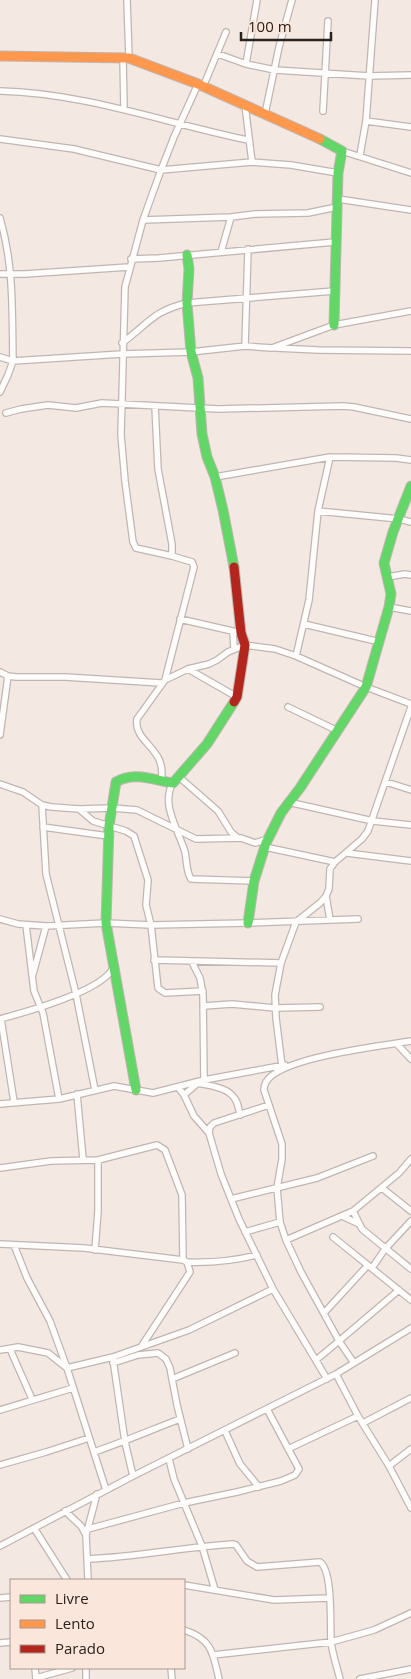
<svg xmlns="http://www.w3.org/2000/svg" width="411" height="1679" font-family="'Open Sans',sans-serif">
<rect width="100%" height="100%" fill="#f4e8e2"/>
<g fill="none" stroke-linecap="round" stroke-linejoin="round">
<defs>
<path id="street" d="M127,0L129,58
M218,54L246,64L275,70L369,76L411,75
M123,58L124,108
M246,64L257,0
M203,87L226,32
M0,91C85,93 165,123 248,140
M245,105L252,162
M323,111L328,21
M265,114L279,47L292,0
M366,121L411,127
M0,139L74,149L161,170L252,162L291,165L338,173
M342,151L411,173
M360,155L366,121L375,0
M338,199L411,210
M0,218C14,266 12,311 13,361L0,357
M143,220L231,217L255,214L308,213L337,207
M221,252L231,217
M131,259L159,258L335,242
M0,274H25L129,267
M122,343C148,324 153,311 187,303L334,291
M245,346L248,249
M276,348L318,350L411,351
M0,392L8,375L13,361L122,354L191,352L245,346L272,348L334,325L411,311
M155,406L158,469L172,544V556L192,562L194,567L165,680
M6,413L21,409L48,405L76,408L102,403L218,409L343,406L354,407L411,419
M215,477L330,457L396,458L411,460
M318,511L399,519L411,522
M172,556L136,548L133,542L125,481L121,435L125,287L143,220L161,170L174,137L198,84
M387,577L405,574L411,575
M389,607L411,611
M180,619L241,633
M304,624L380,642
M233,632L234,649
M296,656L309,600L318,511L330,457
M188,669L237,697
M0,672L8,676L16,677H65L161,683
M288,707L338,731
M0,735L8,676
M179,777L218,811L231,832L238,838
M161,781C168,748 133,743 137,719L165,680L188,669L209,664L217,660L228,652L245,645L275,649L296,656L366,687L411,704
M386,782L411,790
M173,783C160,804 179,831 185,852C187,861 186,871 191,879L254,881
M0,784L23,792L42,805L52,807L79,809L113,808L137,810L196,839L241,838L255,843L265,840L268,837
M288,802L373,821L411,825
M42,805L46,874L76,994L95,1090
M79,809L93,821L126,831L134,836L148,880L146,905L151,925L158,988L165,993L203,991
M43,827L108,836
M265,847L335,862
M347,853L411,861
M326,896L330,920
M0,919L18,924L46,926L106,923L151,925L248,923L358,919
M26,925L34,991L43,1013L59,1099
M154,960L281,963
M192,962L200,978L203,995L204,1080
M33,974L46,926
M204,1006L232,1004L275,1008L320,1007
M0,1019C26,1012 102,991 113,968
M1,1019L14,1102
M397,1044L411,1059
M282,1066L276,1018L275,995L281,963L296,922L320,903L326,896L329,889L330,869L335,862L362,839L368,831L411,707
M198,1083C210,1086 228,1087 235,1099C238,1103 239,1110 240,1115
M178,1087L184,1095L194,1116L209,1133L221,1174L239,1219L273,1289L327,1379
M77,1094L83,1159
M184,1095L198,1083
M0,1104L59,1099L114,1086L153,1093L204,1080L285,1065
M209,1133L210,1127L214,1123L269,1105
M0,1168L51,1161L98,1160L157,1145L165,1150L182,1195L183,1260
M382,1188L411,1211
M231,1199L317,1178L373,1156
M353,1211L362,1229L411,1269
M342,1216L359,1224
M245,1232L280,1222
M333,1237L411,1300
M286,1240L353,1211L399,1173L411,1159
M0,1244L84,1248L183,1260L187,1262L190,1272L141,1347
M14,1245L27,1278L50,1321L67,1368L106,1490
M95,1250L98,1211V1160
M187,1262C212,1263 233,1261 257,1255
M372,1268L385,1249L411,1221
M324,1313L368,1265
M10,1349L32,1399
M0,1350L18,1347L48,1353L67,1368L113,1357L189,1330L273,1289
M113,1359L125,1442L133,1476
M316,1360L339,1341L301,1272L286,1240L280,1222L277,1188L282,1159V1144L264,1090C264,1088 265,1084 266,1082C280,1057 382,1046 411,1041
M113,1363L138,1355L158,1353L166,1359L170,1368L177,1405L188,1449
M354,1363L339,1341L399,1290
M336,1374L358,1416L389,1466L411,1508
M172,1379L235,1353
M0,1410L73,1388
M363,1423L411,1398
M225,1431L240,1464L259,1487
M288,1449L358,1416
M94,1452C123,1442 151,1430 180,1419
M169,1459L174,1479L202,1546L215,1590
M0,1465L46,1452L89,1438
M389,1466L411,1449
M65,1511L81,1526L86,1535
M34,1528L67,1580
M88,1529L184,1503L237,1492L281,1481L295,1475L299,1469L267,1409
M0,1546L133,1476L336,1374L411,1328
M88,1559C137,1557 184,1547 233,1544L236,1545L247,1561L257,1567L320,1562C333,1571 330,1624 331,1641C332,1653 337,1667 340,1679
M88,1580L86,1535L97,1494
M184,1585L274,1600L329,1598
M0,1598L11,1597
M184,1630C212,1639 213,1653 219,1679
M0,1643L11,1642
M213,1655L331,1642L374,1630L411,1613
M35,1668L36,1679
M86,1668V1679
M171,1668L172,1679
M36,1678L72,1668
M360,1679L411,1669"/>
<path id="fast" d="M320,139L342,151L338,173L334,325
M187,255L189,269L187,303L191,352L198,378L202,434L207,457L215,477L223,510L234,567
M248,923L254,881L266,843L281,813L300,788L366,687L389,607L391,594L384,563L393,532L411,486
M136,1090L106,923L109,826L116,782C134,771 154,780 173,783L207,744L234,702"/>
<path id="slow" d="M0,56L129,58L198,84L320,139"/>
<path id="jam" d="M234,567L241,633L245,645L237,697L234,702"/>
</defs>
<use href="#street" stroke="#c0b6b1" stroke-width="8"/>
<use href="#fast" stroke="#c0b6b1" stroke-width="11"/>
<use href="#slow" stroke="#c0b6b1" stroke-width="11"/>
<use href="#jam" stroke="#c0b6b1" stroke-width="11"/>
<use href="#street" stroke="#fdfcfb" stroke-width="5.5"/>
<use href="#fast" stroke="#63d668" stroke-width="9"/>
<use href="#slow" stroke="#ff974d" stroke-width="9"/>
<use href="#jam" stroke="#b3261e" stroke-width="9"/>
</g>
<rect x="10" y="1579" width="175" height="90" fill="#fbe6db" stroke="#a8988f"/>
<rect x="20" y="1595" width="25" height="8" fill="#63d668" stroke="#a8988f"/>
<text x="55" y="1604" font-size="15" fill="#2b221d">Livre</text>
<rect x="20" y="1620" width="25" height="8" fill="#ff974d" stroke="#a8988f"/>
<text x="55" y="1629" font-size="15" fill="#2b221d">Lento</text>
<rect x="20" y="1645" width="25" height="8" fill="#b3261e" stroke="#a8988f"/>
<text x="55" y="1654" font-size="15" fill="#2b221d">Parado</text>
<path d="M241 32v8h90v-8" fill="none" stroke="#2b221d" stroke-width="2.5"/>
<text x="248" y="32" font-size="15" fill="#2b221d" stroke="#fbe6db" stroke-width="4" paint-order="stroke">100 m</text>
</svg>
